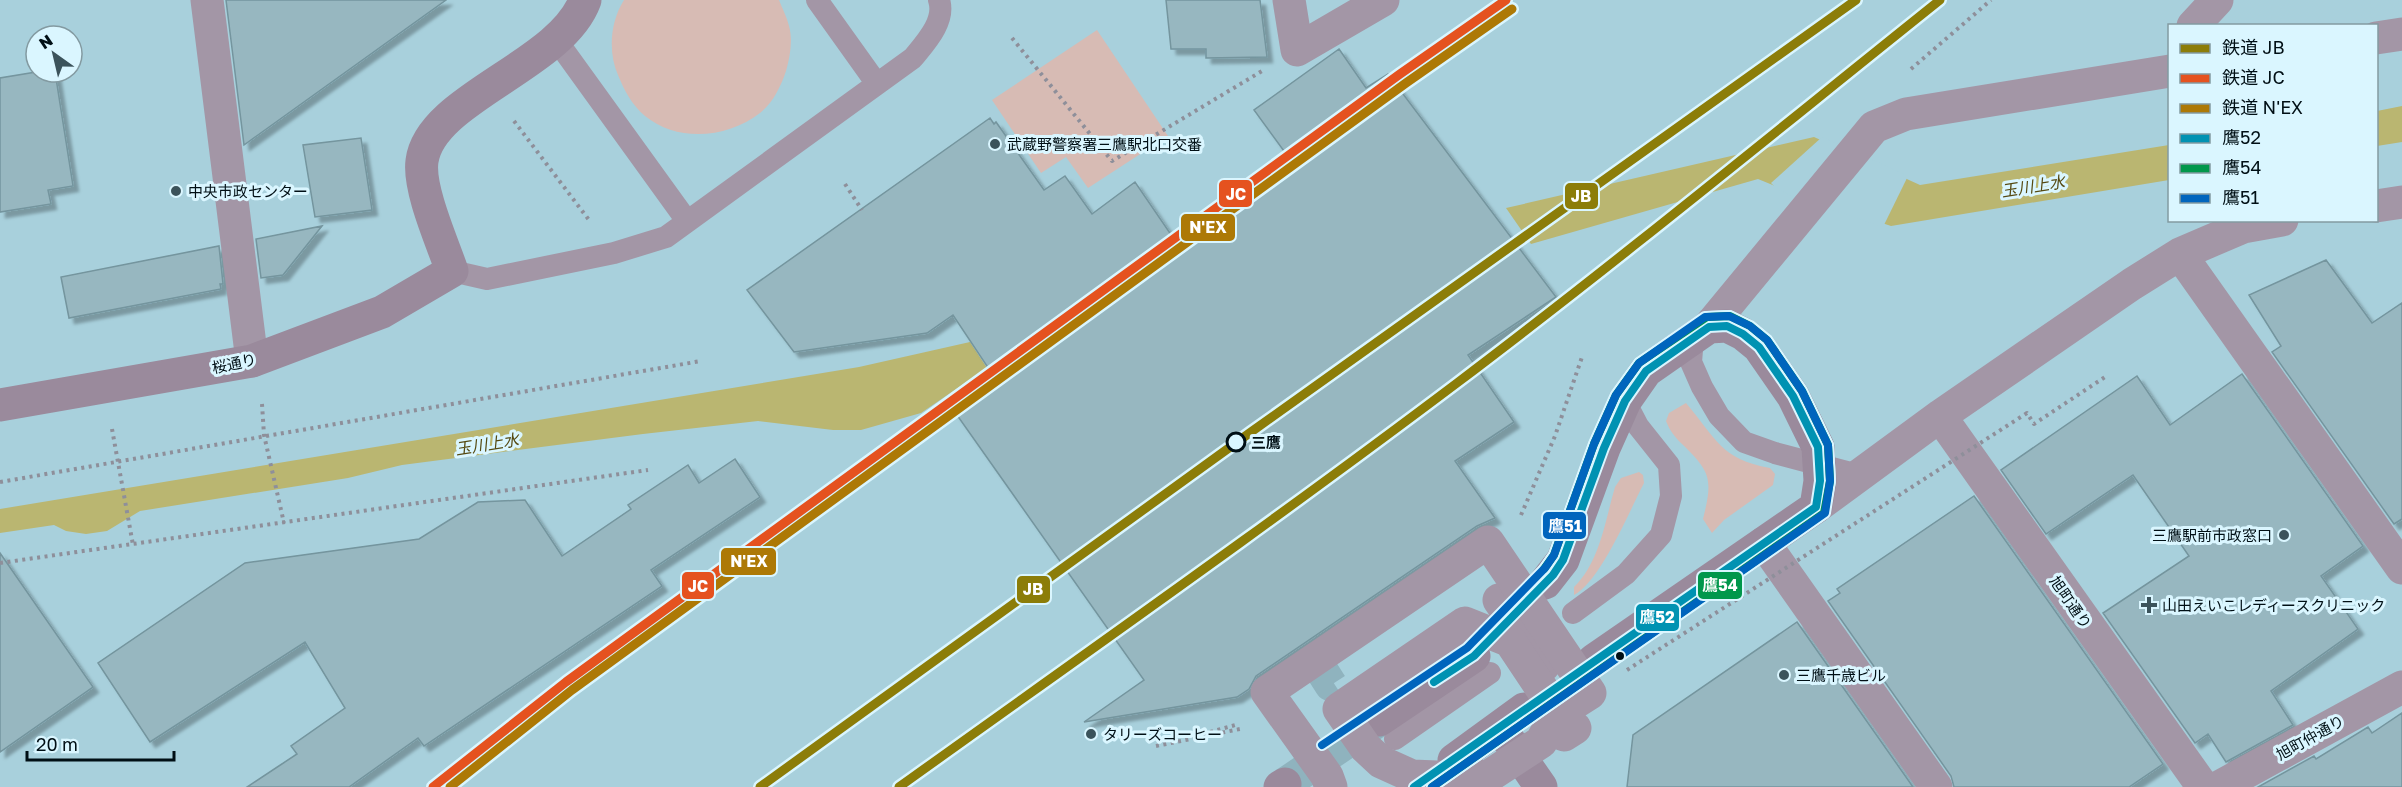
<svg xmlns="http://www.w3.org/2000/svg" width="2402" height="787" font-family="'Golos Text','Noto Sans JP',sans-serif">
<defs>
<filter id="shadow"><feDropShadow dx="5.5" dy="5.5" stdDeviation="1.5" flood-color="#0004"/></filter>
</defs>
<rect width="100%" height="100%" fill="#a8d0dc"/>
<path fill="#d7bbb4" d="M624,0H779C782,8 787,17 789,26C793,40 790,57 786,71C781,86 773,103 760,113C728,138 678,143 645,116C632,105 624,90 618,75C608,52 610,22 624,0Z
M1097,30L1168,136L1088,188L1066,157L1041,173L992,100Z
M1686,403C1716,438 1720,459 1770,468L1775,474L1773,485L1724,520L1712,533L1703,519C1713,479 1711,472 1682,444C1674,436 1670,431 1666,421L1669,413Z
M1639,472L1643,475L1644,483C1630,510 1600,582 1574,595V587C1600,562 1605,521 1615,487L1621,478Z"/>
<path fill="#bab671" d="M2402,106V142L2377,146V111Z
M1814,137L1920,185L2169,145V180L1891,226L1795,194L1758,179L1531,244L1506,208Z
M970,342L987,368L921,413L861,430H833L758,421L643,434L402,465L348,478L140,511L107,531L86,534L66,531L54,525L0,533V509L859,367Z"/>
<path fill="#a8d0dc" d="M1822,137L1908,176L1883,227L1794,197L1777,189L1771,183Z"/>
<path fill="#97b7c0" stroke="#74959e" stroke-width="1.5" filter="url(#shadow)" d="M226,0H446L244,145Z
M1166,0H1260L1267,57L1206,58V49H1171Z
M1339,49L1366,88L1388,74L1556,297L1468,355L1514,422L1455,461L1495,518L1477,526L1256,676L1249,689L1237,697L1084,722L1144,680L952,408L995,378L953,315L927,333L794,352L747,290L990,118L994,124L996,122L1044,190L1065,176L1092,214L1135,182L1178,245L1295,166L1254,110Z
M36,72H55L73,186L48,190L51,204L0,212V78Z
M361,138L372,210L315,217L303,145Z
M322,226L283,275L261,278L256,239Z
M219,246L223,284H220L221,289L69,318L61,277Z
M2326,260L2372,323L2402,303V519L2394,524L2272,352L2281,346L2249,295Z
M2242,374L2363,546L2321,576L2358,629L2271,691L2293,725L2226,762L2208,734L2195,743L2103,613L2189,556L2133,475L2046,534L2001,470L2137,376L2170,425Z
M735,459L760,497L651,570L662,586L424,746L418,738L349,787H247L297,754L291,746L345,708L305,642L150,742L98,663L245,563L419,539L478,502L525,500L562,556L631,509L628,505L688,465L699,483Z
M1974,496L2163,764L2129,787H1954L1951,776L1828,601L1840,593L1837,589Z
M0,553L93,687L0,752Z
M1797,622L1913,787H1627L1633,735Z
M2402,713V787H2258L2314,756L2316,759L2368,727L2372,733Z"/>
<g fill="none" stroke-linecap="round" stroke-linejoin="round">
<path stroke="#8fb3be" stroke-width="33" stroke-dasharray="33 16" stroke-linecap="butt" d="M1315,660L1331,685L1345,676"/>
<path stroke="#8fb3be" stroke-width="33" stroke-dasharray="33 16" stroke-linecap="butt" d="M1285,784L1379,720"/>
<path stroke="#8e8f9a" stroke-width="4" stroke-dasharray="3 4.5" stroke-linecap="butt" d="M1012,38L1112,161L1262,71
M1911,69L1991,0
M514,121L589,220
M845,184L862,210
M262,404L264,435L284,523
M112,429L133,545
M0,482L701,361
M1521,515L1555,436L1582,357
M0,563L648,470
M1203,734L1239,724
M1156,746L1240,729"/>
<path stroke="#a396a6" stroke-width="22" d="M817,0L877,84
M557,41L687,221
M452,271L487,279L614,253L666,237L913,58C925,43 946,21 939,0
M1693,338L1691,362L1702,387L1719,416L1744,442L1775,453L1858,475
M1573,613L1626,574L1661,535L1671,496L1669,465L1638,426L1625,401
M1395,739L1490,673"/>
<path stroke="#a396a6" stroke-width="33" d="M207,0L252,361
M1289,0L1297,50L1383,0
M2193,26L2217,0
M2376,38L2402,34
M2376,206L2402,202
M2180,254L2402,568
M1709,327L1874,127L1906,114L2170,71
M1940,416L2203,787
M1816,507L1940,416L2132,284L2180,254L2243,227L2282,220
M1764,543L1936,787
M1499,600L1544,665
M2219,787L2402,687"/>
<path stroke="#9a8a9c" stroke-width="33" d="M0,405L252,361L382,312L452,271C443,244 418,189 422,161C430,98 561,66 585,0
M1545,583L1563,560L1604,448L1625,401L1646,371L1709,327L1727,326L1743,334L1759,347L1793,396L1818,447L1820,481L1816,507L1594,660
M1379,720L1474,656
M1503,732L1541,787
M1454,760L1524,709
M1280,787L1285,784"/>
<path stroke="#8e8f9a" stroke-width="4" stroke-dasharray="3 4.5" stroke-linecap="butt" d="M1627,670L2027,413L2034,424L2108,375"/>
<path stroke="#a396a6" stroke-width="33" d="M1331,787L1327,776L1267,692L1488,542L1590,693L1557,714L1541,742L1489,776L1462,778L1412,776L1381,762L1366,748L1339,709L1465,623L1510,641L1552,704L1564,735L1575,728"/>
<defs>
<path id="bus-1" d="M1414,787L1816,507L1820,481L1818,447L1793,396L1759,347L1743,334L1727,326L1709,327L1646,371L1625,401L1604,448L1563,560L1553,575L1474,656L1434,682"/>
<path id="bus-2" d="M1432,787L1824,513L1830,481L1828,445L1802,391L1767,340L1750,326L1730,316L1707,317L1639,363L1616,395L1594,444L1554,555L1544,569"/>
<path id="bus-3" d="M1322,745L1467,648L1545,568L1554,555L1594,444L1616,395L1639,363L1705,317L1729,316L1750,326L1767,340L1802,391L1828,445L1830,481L1825,513L1432,787"/>
</defs>
<use href="#bus-1" stroke="#daf6ff" stroke-width="12"/>
<use href="#bus-2" stroke="#daf6ff" stroke-width="12"/>
<use href="#bus-3" stroke="#daf6ff" stroke-width="12"/>
<use href="#bus-1" stroke="#0092b2" stroke-width="8"/>
<use href="#bus-2" stroke="#00974b" stroke-width="8"/>
<use href="#bus-3" stroke="#0065bd" stroke-width="8"/>
<defs>
<path id="rail-1" d="M760,787L1251,432L1856,0
M899,787C1086,653 1274,521 1457,383C1621,259 1780,128 1940,0"/>
<path id="rail-2" d="M433,787L566,682L1400,74L1506,0"/>
<path id="rail-3" d="M450,787L572,690L1406,83L1512,9"/>
</defs>
<use href="#rail-1" stroke="#daf6ff" stroke-width="14"/>
<use href="#rail-2" stroke="#daf6ff" stroke-width="14"/>
<use href="#rail-3" stroke="#daf6ff" stroke-width="14"/>
<use href="#rail-1" stroke="#8c7d09" stroke-width="9"/>
<use href="#rail-2" stroke="#e5521f" stroke-width="9"/>
<use href="#rail-3" stroke="#ad7906" stroke-width="9"/>
</g>
<g fill="#3b535b" stroke="#daf6ff" stroke-width="2">
<circle cx="995" cy="144" r="6"/>
<circle cx="176" cy="191" r="6"/>
<circle cx="2284" cy="535" r="6"/>
<path d="M2146 596h6v6h6v6h-6v6h-6v-6h-6v-6h6z"/>
<circle cx="1784" cy="675" r="6"/>
<circle cx="1091" cy="734" r="6"/>
</g>
<circle fill="#daf6ff" stroke="#000f15" stroke-width="3" cx="1236" cy="442" r="9"/>
<circle fill="#000f15" stroke="#daf6ff" stroke-width="2" cx="1620" cy="656" r="5"/>
<g text-anchor="middle" dominant-baseline="central" stroke-width="6" stroke-linejoin="round" paint-order="stroke">
<g font-size="15" fill="#000f15" stroke="#daf6ff" text-anchor="start">
<text x="1007" y="144">武蔵野警察署三鷹駅北口交番</text>
<text x="188" y="191">中央市政センター</text>
<text x="2272" y="535" text-anchor="end">三鷹駅前市政窓口</text>
<text x="2162" y="605">山田えいこレディースクリニック</text>
<text x="1796" y="675">三鷹千歳ビル</text>
<text x="1103" y="734">タリーズコーヒー</text>
</g>
<g font-size="15" fill="#000f15" stroke="#daf6ff">
<text transform="translate(234 363) rotate(-12)">桜通り</text>
<text transform="translate(2071 602) rotate(55)">旭町通り</text>
<text transform="translate(2310 737) rotate(-29)">旭町仲通り</text>
</g>
<g font-size="15" font-weight="bold" fill="#000f15" stroke="#daf6ff" text-anchor="start">
<text x="1251" y="442">三鷹</text>
</g>
<g font-size="16" font-style="italic" fill="#554911" stroke="#daf6ff">
<text transform="translate(2033 186) rotate(-9)">玉川上水</text>
<text transform="translate(487 444) rotate(-9)">玉川上水</text>
</g>
</g>
<g stroke="#daf6ff" stroke-width="2">
<rect x="1218" y="179" width="35" height="29" rx="6" fill="#e5521f"/>
<rect x="1564" y="182" width="35" height="28" rx="6" fill="#8c7d09"/>
<rect x="1180" y="213" width="56" height="29" rx="6" fill="#ad7906"/>
<rect x="1542" y="511" width="45" height="29" rx="6" fill="#0065bd"/>
<rect x="720" y="547" width="57" height="29" rx="6" fill="#ad7906"/>
<rect x="1697" y="571" width="46" height="29" rx="6" fill="#00974b"/>
<rect x="681" y="571" width="34" height="29" rx="6" fill="#e5521f"/>
<rect x="1016" y="575" width="35" height="29" rx="6" fill="#8c7d09"/>
<rect x="1635" y="603" width="45" height="29" rx="6" fill="#0092b2"/>
</g>
<g font-size="16" text-anchor="middle" font-weight="bold" fill="#fff">
<text x="1236" y="200">JC</text>
<text x="1581" y="202">JB</text>
<text x="1208" y="233">N'EX</text>
<text x="1565" y="532">鷹51</text>
<text x="749" y="567">N'EX</text>
<text x="1720" y="591">鷹54</text>
<text x="698" y="592">JC</text>
<text x="1033" y="595">JB</text>
<text x="1657" y="623">鷹52</text>
</g>
<rect x="2168" y="24" width="210" height="198" fill="#daf6ff" stroke="#839aa1" stroke-width="1.5"/>
<rect x="2180" y="44" width="30" height="9" fill="#8c7d09" stroke="#839aa1" stroke-width="1.5"/>
<text x="2222" y="54" font-size="18" fill="#000f15">鉄道 JB</text>
<rect x="2180" y="74" width="30" height="9" fill="#e5521f" stroke="#839aa1" stroke-width="1.5"/>
<text x="2222" y="84" font-size="18" fill="#000f15">鉄道 JC</text>
<rect x="2180" y="104" width="30" height="9" fill="#ad7906" stroke="#839aa1" stroke-width="1.5"/>
<text x="2222" y="114" font-size="18" fill="#000f15">鉄道 N'EX</text>
<rect x="2180" y="134" width="30" height="9" fill="#0092b2" stroke="#839aa1" stroke-width="1.5"/>
<text x="2222" y="144" font-size="18" fill="#000f15">鷹52</text>
<rect x="2180" y="164" width="30" height="9" fill="#00974b" stroke="#839aa1" stroke-width="1.5"/>
<text x="2222" y="174" font-size="18" fill="#000f15">鷹54</text>
<rect x="2180" y="194" width="30" height="9" fill="#0065bd" stroke="#839aa1" stroke-width="1.5"/>
<text x="2222" y="204" font-size="18" fill="#000f15">鷹51</text>
<g transform="translate(54 54) rotate(326)"><circle r="28" fill="#daf6ff" stroke="#839aa1" stroke-width="1.5"/>
<path d="M0-4.5L10 22L0 15L-10 22Z" fill="#3b535b"/>
<text y="-9" font-size="16" font-weight="bold" text-anchor="middle" fill="#000f15">N</text>
</g>
<path d="M27 751v9h147v-9" fill="none" stroke="#000f15" stroke-width="3"/>
<text x="36" y="751" font-size="18" fill="#000f15" stroke="#daf6ff" stroke-width="4.5" paint-order="stroke">20 m</text>
</svg>
